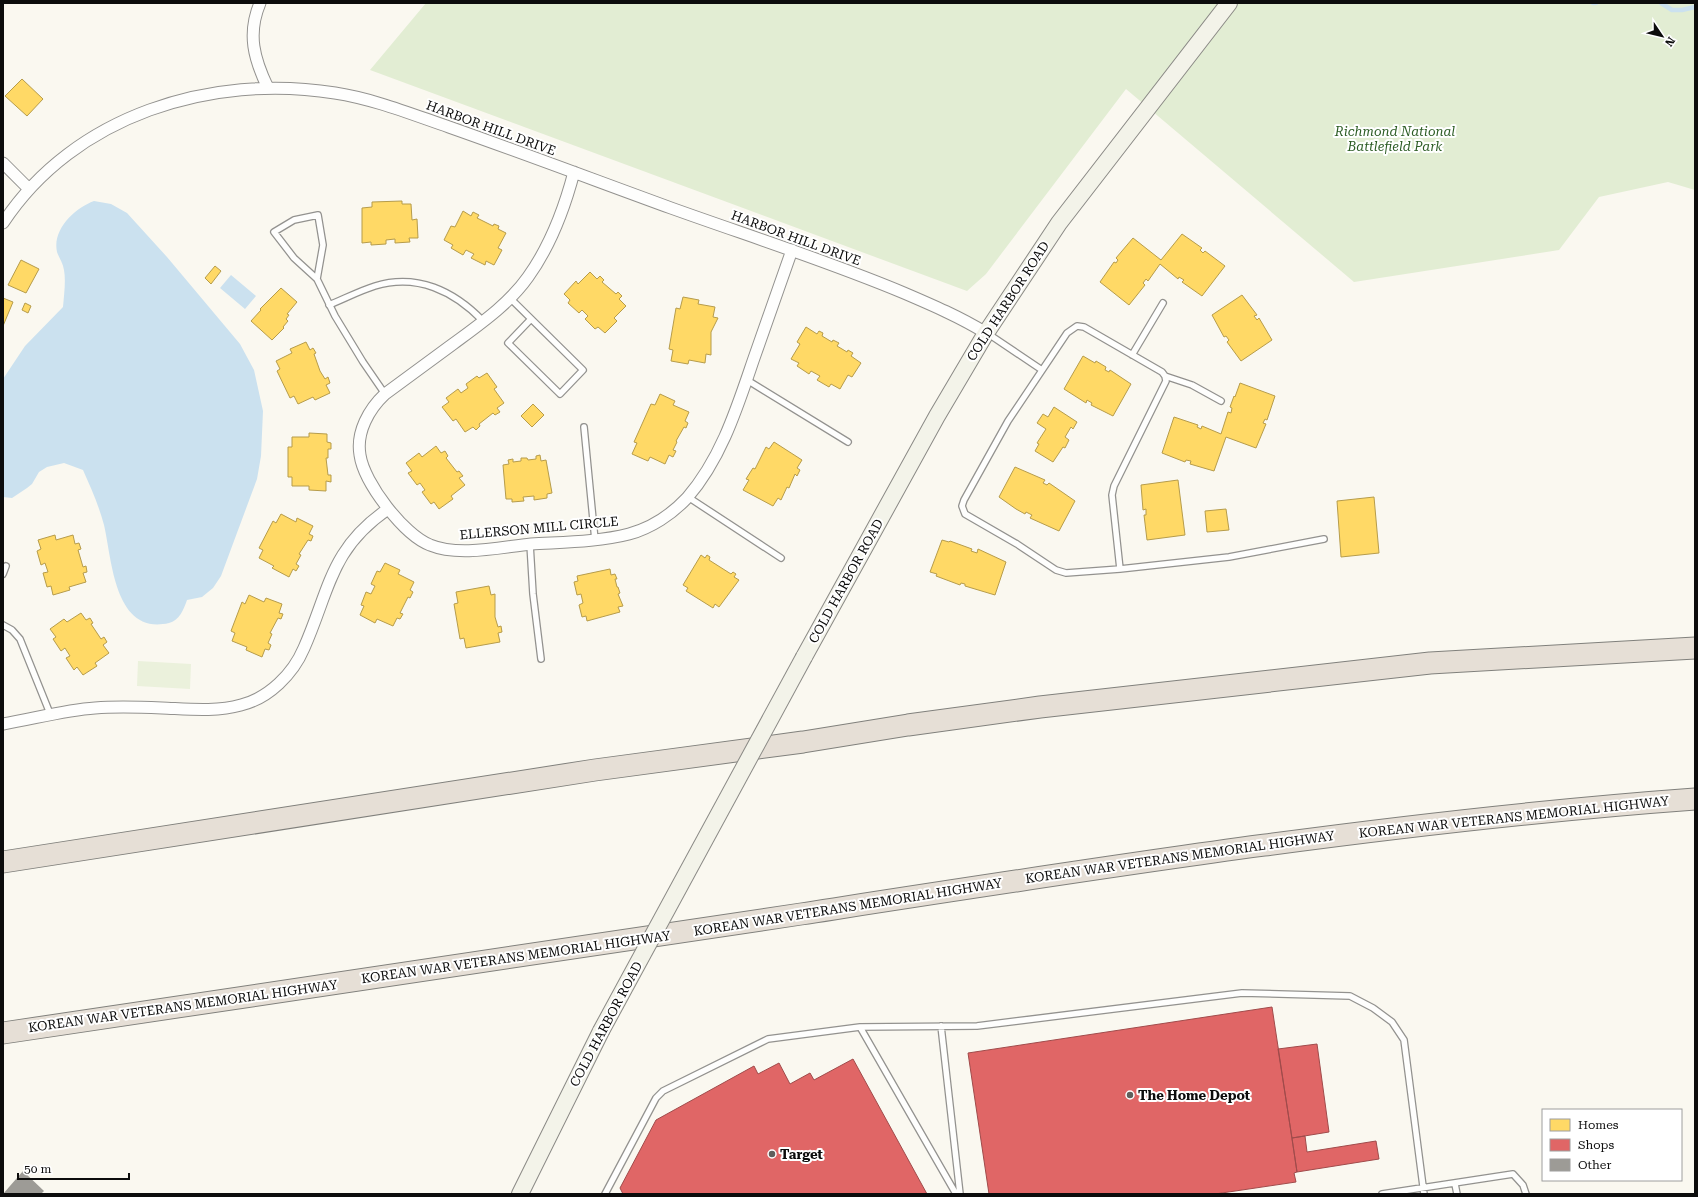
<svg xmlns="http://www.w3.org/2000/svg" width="1698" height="1197" font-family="'Roboto Serif',serif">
<rect width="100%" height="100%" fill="#faf8f0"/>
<path fill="#e2edd3" d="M426,3H1695V190L1668,182L1599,197L1559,250L1354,282L1126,89L986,274L967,291L370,70Z"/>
<path fill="#ebf1dc" d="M138,661L191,664L190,689L137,686Z"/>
<path fill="#cbe1ef" d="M94,201L111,204L127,213L167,257L240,344L254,370L263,411L261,456L257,479L221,576L213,588L202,597L187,600C184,609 179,621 169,623C114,636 112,559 104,525C99,506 91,488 83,470L64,463L47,467L39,472L32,484L27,488L12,498L3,497V379L25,346L63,307C64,295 66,281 64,270C63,263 59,258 57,252C52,229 75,208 94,201Z
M231,275L256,296L245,309L220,288Z"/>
<path fill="#ffd966" stroke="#b69c4b" d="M22,79L43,99L27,116L5,96Z
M402,201V204H411L412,220L417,219L418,238H409L410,242L395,243V239L386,240V244L371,245V242L362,243V208L372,207V202Z
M463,211L471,216L473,212L479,215L477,218L493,226L494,224L499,226L498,229L506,233L498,248L502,250L494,265L486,261L485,265L471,258L474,254L466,250L463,255L451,248L453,245L444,240L451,226L455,227Z
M1182,234L1202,248L1200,250L1203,253L1205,251L1225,266L1202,296L1182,282L1184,280L1179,277L1178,279L1160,264L1148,281L1146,279L1143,283L1145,285L1129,305L1100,282L1114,262L1116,263L1118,260L1116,258L1133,238L1161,260Z
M21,260L39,269L26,293L8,285Z
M215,266L221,271L211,284L205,278Z
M590,272L597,279L600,276L604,280L602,282L616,294L618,292L622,296L619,299L626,306L614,318L617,321L605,333L598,327L595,329L585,319L588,316L582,310L579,313L568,303L570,300L564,294L576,281L578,284Z
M281,288L297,302L287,314L289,315L286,319L288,321L283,327L284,328L272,340L251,321L261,310L260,309Z
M1242,295L1257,315L1254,316L1257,320L1259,318L1272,340L1241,361L1227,342L1229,340L1226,336L1224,337L1212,315Z
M683,297L699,300L698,304L715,307L713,317L718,318L711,332V355L706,354L705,363L689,360L688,364L671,361L673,350L669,349L676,308L680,309Z
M3,298L13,302L3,326Z
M25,303L31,306L28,313L22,310Z
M806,327L817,334L819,331L823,333L822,336L832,342L833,340L839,343L837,346L847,352L848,350L853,353L851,356L861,363L852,377L848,375L840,389L831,384L829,387L817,380L820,376L811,371L809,374L797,366L799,363L791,359L800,344L797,342Z
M306,342L310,350L313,348L316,353L314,354L320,371L325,379L328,377L330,383L326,385L330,393L315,400L313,397L298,404L294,396L290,398L277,371L280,369L276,361L292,353L290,349Z
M1083,356L1095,363L1096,361L1106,367L1105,370L1109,372L1110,370L1131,384L1113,416L1091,405L1092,403L1087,400L1086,403L1064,389Z
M487,373L497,387L494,389L504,403L497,408L500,412L495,415L493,413L479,424L480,426L476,430L473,427L465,432L456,419L453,421L442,407L449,402L446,398L458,389L461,393L468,388L466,384L477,376L479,378Z
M1240,383L1275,396L1267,420L1265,419L1263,423L1266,424L1256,448L1226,437L1214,471L1190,464L1191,461L1186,460L1185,462L1162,453L1174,417L1198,425L1197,427L1201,429L1202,426L1221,434L1228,412L1231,413L1232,408L1230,407L1234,396L1235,397Z
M660,394L675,401L673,405L689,412L685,421L688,423L686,428L684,427L676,441L677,442L673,450L676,451L673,457L669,455L665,464L650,457L648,461L632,454L637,443L634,442L651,404L655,405Z
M533,404L544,415L532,427L521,416Z
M1054,407L1077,422L1073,429L1071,427L1065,437L1069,440L1065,448L1063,447L1053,462L1035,451L1039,444L1037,443L1046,429L1037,423L1043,414L1048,417Z
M309,433L327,434V442L331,443V449H328V458H326L328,475H331V482L326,481V491L309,490V486H292V477H288V447H292V437H309Z
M774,442L802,460L797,468L800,470L797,476L795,474L789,488L787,487L781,500L778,498L773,506L743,490L749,480L746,479L753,468L755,469L766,447L769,449Z
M436,446L441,453L445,451L448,456L446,458L457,472L459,471L463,476L459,478L465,485L451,496L453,499L439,509L434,502L431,504L422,492L425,490L420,483L417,485L408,473L412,471L406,463L419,453L422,457Z
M540,455L541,461L546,460L552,493L547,494V498L534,500V496L523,497L524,501L512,502V499H506L503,465L509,464L508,460L513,459V462L521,461V458H527L528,460L536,459V456Z
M1015,467L1045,480L1043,483L1047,485L1049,483L1075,501L1059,531L1030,518L1032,515L1026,512L1025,514L1016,509L999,497Z
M1178,480L1185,535L1147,540L1144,515H1146V509L1143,510L1141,485Z
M1374,497L1379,553L1341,557L1337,501Z
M1226,509L1229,530L1207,532L1205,511Z
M281,514L296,522L297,518L313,526L309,534L313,536L311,541L308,540L299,554L301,555L296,564L299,566L296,571L293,569L289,577L272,568L274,566L259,558L263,550L259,548L273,521L276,523Z
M55,535L56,540L73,535L75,544L79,543L81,549L78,550L83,567L86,566L87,572L83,573L86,582L69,587L70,590L53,595L51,586L47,587L43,573L48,572L45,563L41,565L37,551L41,549L38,540Z
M942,540L949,542L950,541L972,549L971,551L977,553L978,549L1006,562L995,595L965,586V584L961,583L960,585L936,576L937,574L930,572Z
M701,555L705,558L707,555L710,557L709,560L731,574L733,572L736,574L734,577L739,580L719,607L715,604L713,608L686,591L688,588L683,585Z
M385,563L400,570L398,574L414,582L410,590L413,592L410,598L408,597L400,613L403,614L400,619L397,618L393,626L377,619L375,623L360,615L364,606L361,605L366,592L371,594L375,586L371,584L377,571L380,572Z
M610,569L611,575L615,574L617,579H615L617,587H618L620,593L618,594L623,606L618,607L620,612L587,621L586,616L582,617L579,605L583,603L581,594L577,595L574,582L578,581L577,576Z
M489,586L491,595L495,594V617L498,627L501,626L502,632L498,633L500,642L466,648L464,638L460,639L454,604L458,603L456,592Z
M249,595L264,602L266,598L282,604L279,613L283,614L281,619L278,618L270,633L272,634L268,643L271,645L269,650L265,649L262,657L246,650L247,647L232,641L235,633L231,631L242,602L245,604Z
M81,613L86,620L90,618L93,623L91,624L101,639L104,637L107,642L103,645L109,653L95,663L97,666L83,675L77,667L74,670L66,658L70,656L65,648L61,651L53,639L56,637L50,629L64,619L67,622Z"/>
<path fill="#e06666" stroke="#a04b4b" d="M1272,1007L1297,1172L1294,1173L1296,1182L1215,1194H989L968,1053Z
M1317,1044L1329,1132L1292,1138L1278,1049Z
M853,1059L927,1194H623L620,1188L656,1120L754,1066L758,1074L779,1063L790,1084L810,1073L814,1080Z
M1305,1136L1307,1152L1376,1141L1379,1159L1297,1172L1292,1138Z"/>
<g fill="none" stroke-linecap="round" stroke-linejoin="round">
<path stroke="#cbe1ef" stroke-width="4.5" d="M1593,3H1596
M1661,3L1672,10H1682L1695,7"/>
</g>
<path fill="#9d9b96" d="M23,1171L44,1191L41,1194H3Z"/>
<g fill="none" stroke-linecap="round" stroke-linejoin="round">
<defs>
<path id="lane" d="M317,279L323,245L318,215L294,220L274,232L294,258L317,279L335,316L363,362L385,394
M510,298L583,370L560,394L508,343L531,319
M329,305C344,299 359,291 375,286C417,273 454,291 483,321
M987,333L1042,370
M1132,355L1163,303
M1165,376L1192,385L1221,401
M747,380L848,442
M584,427L595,540
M688,497L781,558
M530,544L533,594L541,659
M1120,569L1112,495L1114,486L1166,381L1165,376L1162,372L1084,327L1077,326L1067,333L1008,421L964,500L962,506L965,514L1017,544L1056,570L1066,573L1120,569L1229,557L1324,539
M3,574L6,566
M3,625L12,630L20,639L51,716
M941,1026L960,1194
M860,1027L977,1026L1242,993L1350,996L1373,1008L1392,1022L1404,1040L1424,1194
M1455,1184L1457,1194
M605,1194L656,1098L663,1091L768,1039L860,1027L956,1194
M1382,1194L1513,1174L1523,1185L1526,1194"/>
<path id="street" d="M260,3C247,34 254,59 268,88
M3,163L29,189
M574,172C564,210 551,245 528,277C509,304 480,324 453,344C431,360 408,377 385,394C369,409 356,432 360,455C364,483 404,535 430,545C459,557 501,547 531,544C564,542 598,542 629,534C651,528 672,514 687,498C721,459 737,408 753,361C766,324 779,287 792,250
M3,223C74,115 212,73 335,93C374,99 411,114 449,127C523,153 597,181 671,208C749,236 828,261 904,293C932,305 960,317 986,333
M3,724C33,719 65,710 95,708C118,706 140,707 162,708C188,709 216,712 241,705C269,698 293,674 304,648C330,589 330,549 388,509"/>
<path id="secondary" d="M804,657L937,416L986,333L1059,223L1229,3
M520,1194L601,1031"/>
<path id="highway" d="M3,862L595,770L803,742L908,725L1040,707L1430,663L1695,648
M3,1033C269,994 535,955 801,914C1098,868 1395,821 1695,799"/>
</defs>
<use href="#lane" stroke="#93928f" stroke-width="8"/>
<use href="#street" stroke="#93928f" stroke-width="13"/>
<use href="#secondary" stroke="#8a8985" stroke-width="18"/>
<use href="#highway" stroke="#80807c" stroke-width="23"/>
<use href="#lane" stroke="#fefefd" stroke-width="5.5"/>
<use href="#street" stroke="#fefefd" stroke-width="11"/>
<use href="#secondary" stroke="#f3f3e9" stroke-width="16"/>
<use href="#highway" stroke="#e6dfd6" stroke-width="21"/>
<defs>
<path id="secondary-bridge" d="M601,1031L804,657"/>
</defs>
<use href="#secondary-bridge" stroke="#8a8985" stroke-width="18" stroke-linecap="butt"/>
<use href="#secondary-bridge" stroke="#f3f3e9" stroke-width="16"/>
</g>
<g fill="#5f5f5c" stroke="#fff" stroke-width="1.5">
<circle cx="1130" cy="1095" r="4"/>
<circle cx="772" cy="1154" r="4"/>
</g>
<g text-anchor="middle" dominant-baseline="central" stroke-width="4" stroke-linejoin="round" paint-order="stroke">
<g font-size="13" fill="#0c0c0c" stroke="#fff">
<text transform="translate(491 128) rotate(20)">HARBOR HILL DRIVE</text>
<text transform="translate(796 238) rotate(20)">HARBOR HILL DRIVE</text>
<text transform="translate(1008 301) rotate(-57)">COLD HARBOR ROAD</text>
<text transform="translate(539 528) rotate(-5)">ELLERSON MILL CIRCLE</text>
<text transform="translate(846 581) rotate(-61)">COLD HARBOR ROAD</text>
<text transform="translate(1514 817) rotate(-6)">KOREAN WAR VETERANS MEMORIAL HIGHWAY</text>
<text transform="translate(1180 857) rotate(-8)">KOREAN WAR VETERANS MEMORIAL HIGHWAY</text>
<text transform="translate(848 907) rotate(-9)">KOREAN WAR VETERANS MEMORIAL HIGHWAY</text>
<text transform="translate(516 957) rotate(-8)">KOREAN WAR VETERANS MEMORIAL HIGHWAY</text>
<text transform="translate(183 1006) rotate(-8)">KOREAN WAR VETERANS MEMORIAL HIGHWAY</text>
<text transform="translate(606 1024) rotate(-62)">COLD HARBOR ROAD</text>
</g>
<g font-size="13" font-style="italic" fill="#2c5c24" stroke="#fff">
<text x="1395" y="131">Richmond National<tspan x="1395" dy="15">Battlefield Park</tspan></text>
</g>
<g font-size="13" font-weight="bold" fill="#0c0c0c" stroke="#fff" text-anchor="start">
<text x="1138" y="1095">The Home Depot</text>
<text x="780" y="1154">Target</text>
</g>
</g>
<rect width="1698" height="1197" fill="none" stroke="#0c0c0c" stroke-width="8"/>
<rect x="1542" y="1109" width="140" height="72" fill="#ffffff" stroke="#9e9e9e"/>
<rect x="1550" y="1119" width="20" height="12" fill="#ffd966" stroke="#9e9e9e"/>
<text x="1578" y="1129" font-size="12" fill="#0c0c0c">Homes</text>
<rect x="1550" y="1139" width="20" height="12" fill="#e06666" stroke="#9e9e9e"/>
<text x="1578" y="1149" font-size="12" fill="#0c0c0c">Shops</text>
<rect x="1550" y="1159" width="20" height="12" fill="#9d9b96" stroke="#9e9e9e"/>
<text x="1578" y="1169" font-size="12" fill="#0c0c0c">Other</text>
<g transform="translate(1662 36) rotate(125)" stroke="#ffffff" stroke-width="3" paint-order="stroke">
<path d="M0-3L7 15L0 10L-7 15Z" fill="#0c0c0c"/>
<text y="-6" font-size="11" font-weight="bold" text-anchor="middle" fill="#0c0c0c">N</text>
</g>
<path d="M18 1173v6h111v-6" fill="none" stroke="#0c0c0c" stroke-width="2"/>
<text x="24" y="1173" font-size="12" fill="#0c0c0c" stroke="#ffffff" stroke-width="3" paint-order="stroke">50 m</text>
</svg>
